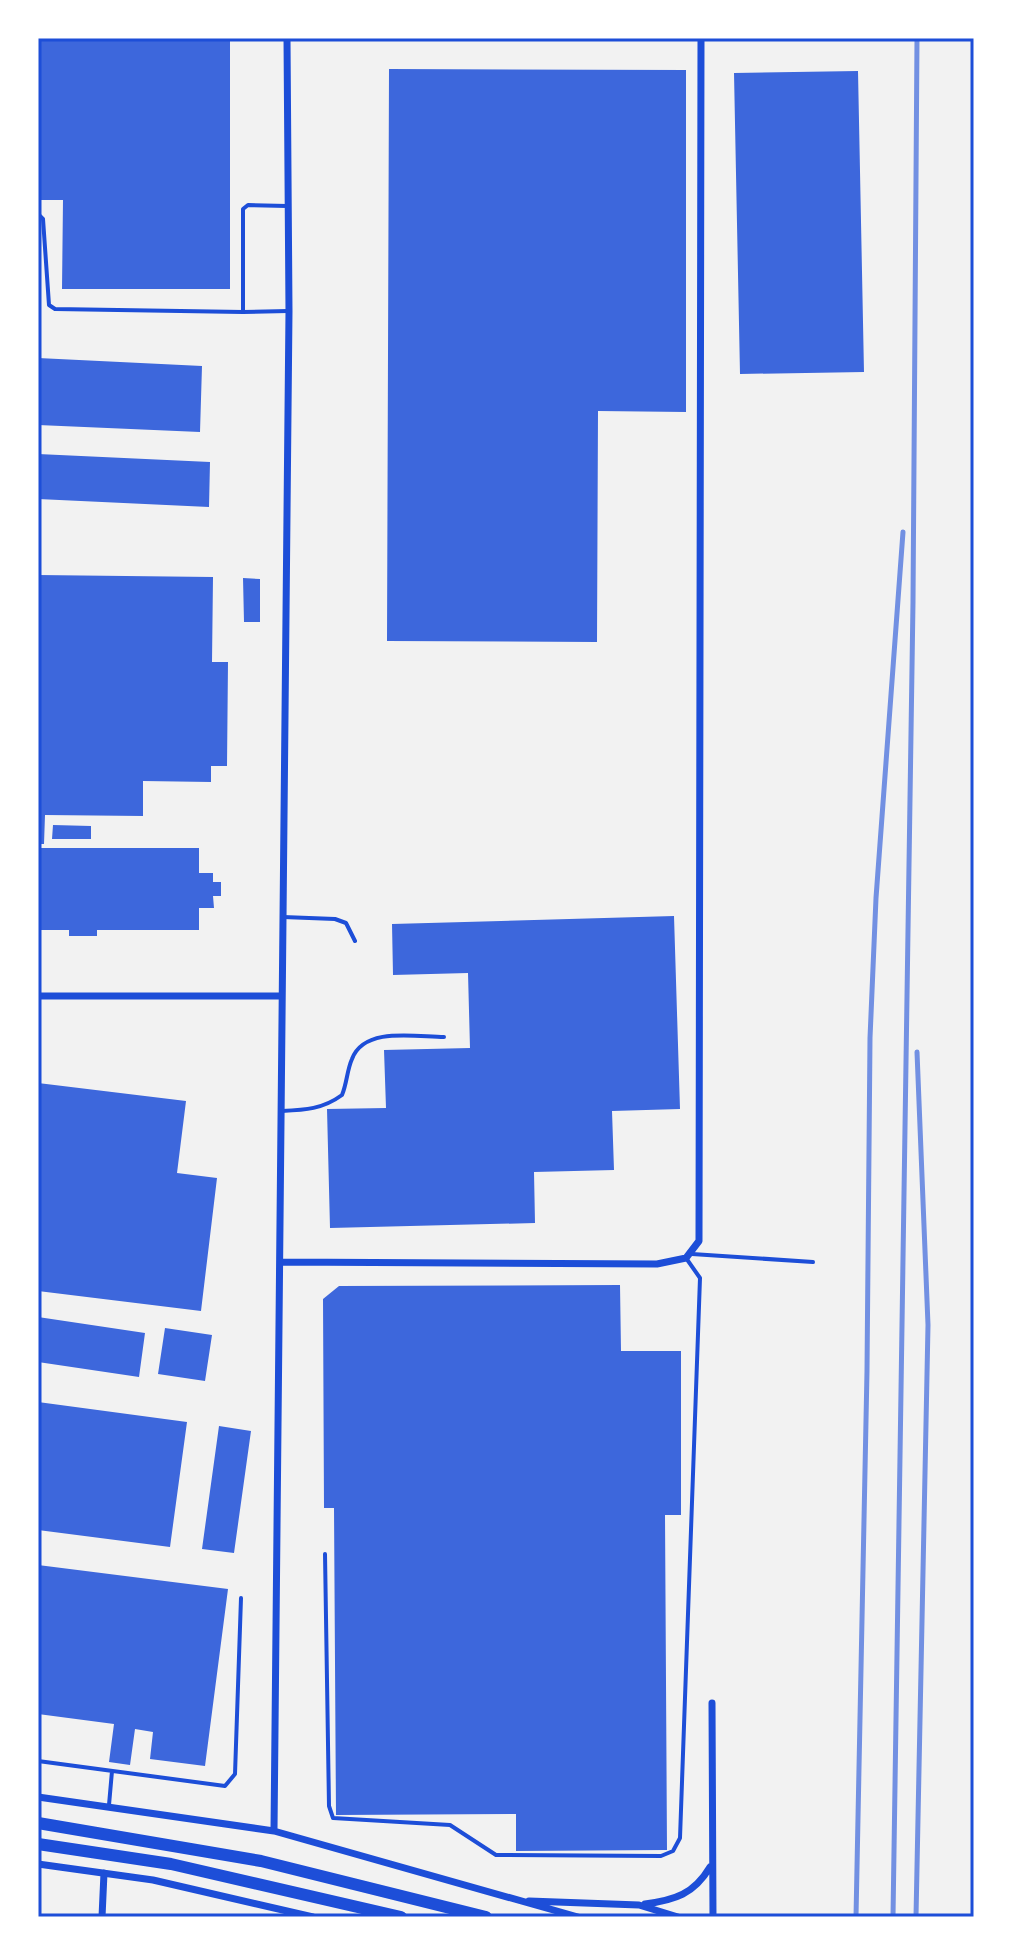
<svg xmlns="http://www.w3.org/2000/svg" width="1012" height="1955" font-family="'Nunito Sans',sans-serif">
<rect width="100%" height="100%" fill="#f2f2f2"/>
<path fill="#3d67dc" d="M38,38H230V289H62L63,200H38Z
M389,69L686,70V412L598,411L597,642L387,641Z
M858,71L864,372L740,374L734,73Z
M38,358L202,366L200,432L38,425Z
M38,454L210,462L209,507L38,499Z
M38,575L213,577L212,662H228L227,766H211V782L143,781V816L45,815L44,844H38Z
M243,578L260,579V622H244Z
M53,825L91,826V839H52Z
M38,848H199V873H213V882H221V896H213L214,908H199V930H97V936H69V930H38Z
M674,916L680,1109L612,1111L614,1170L534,1172L535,1223L330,1228L327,1109L386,1108L384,1050L470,1048L468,973L393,975L392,924Z
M38,1083L186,1101L177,1173L217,1178L201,1311L38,1291Z
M620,1285L621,1351H681V1515H665L667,1850L516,1851V1814L336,1815L334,1508H324L323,1299L339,1286Z
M38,1317L145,1333L139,1377L38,1362Z
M165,1328L212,1335L205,1381L158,1374Z
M38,1402L187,1422L170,1547L38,1530Z
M219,1426L251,1431L234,1553L202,1549Z
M38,1565L228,1589L205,1766L150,1759L153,1732L135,1729L130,1765L109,1762L114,1724L38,1714Z"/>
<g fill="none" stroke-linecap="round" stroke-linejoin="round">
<path stroke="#1d4ed8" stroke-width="4" d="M287,206L248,205L243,209V312L288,311
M38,214L43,219L49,305L55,309L243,312
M283,917L335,919L346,923L355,941
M282,1111C305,1110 323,1109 342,1095C347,1083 347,1070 352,1059C364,1026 417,1037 444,1037
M692,1254L813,1262
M325,1554L329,1806L333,1818L450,1825L496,1855L661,1856L673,1851L680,1838L700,1278L686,1258
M38,1761L225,1786L235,1774L241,1598
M109,1805L112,1771"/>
<path stroke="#1d4ed8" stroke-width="7" d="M38,996H282
M281,1262L657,1264L686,1258L699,1241L701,38
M712,1703L713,1917
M38,1797L274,1831L578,1917
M274,1831L289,311L287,38
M38,1864L153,1880L313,1917
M529,1901L639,1905L678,1917
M645,1904C675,1900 694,1894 710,1867
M102,1917L104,1873"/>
<path stroke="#1d4ed8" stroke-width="12" d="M38,1823L261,1861L486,1917
M38,1844L171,1864L401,1917"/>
<path stroke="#7290e2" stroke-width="5" d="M856,1917L867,1371L870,1038L876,898L903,532
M893,1917L913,602L917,38
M916,1917L928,1325L917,1052"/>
</g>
<rect width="1012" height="1955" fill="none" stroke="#ffffff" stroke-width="80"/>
<rect x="40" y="40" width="932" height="1875" fill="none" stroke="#1d4ed8" stroke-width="3"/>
</svg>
